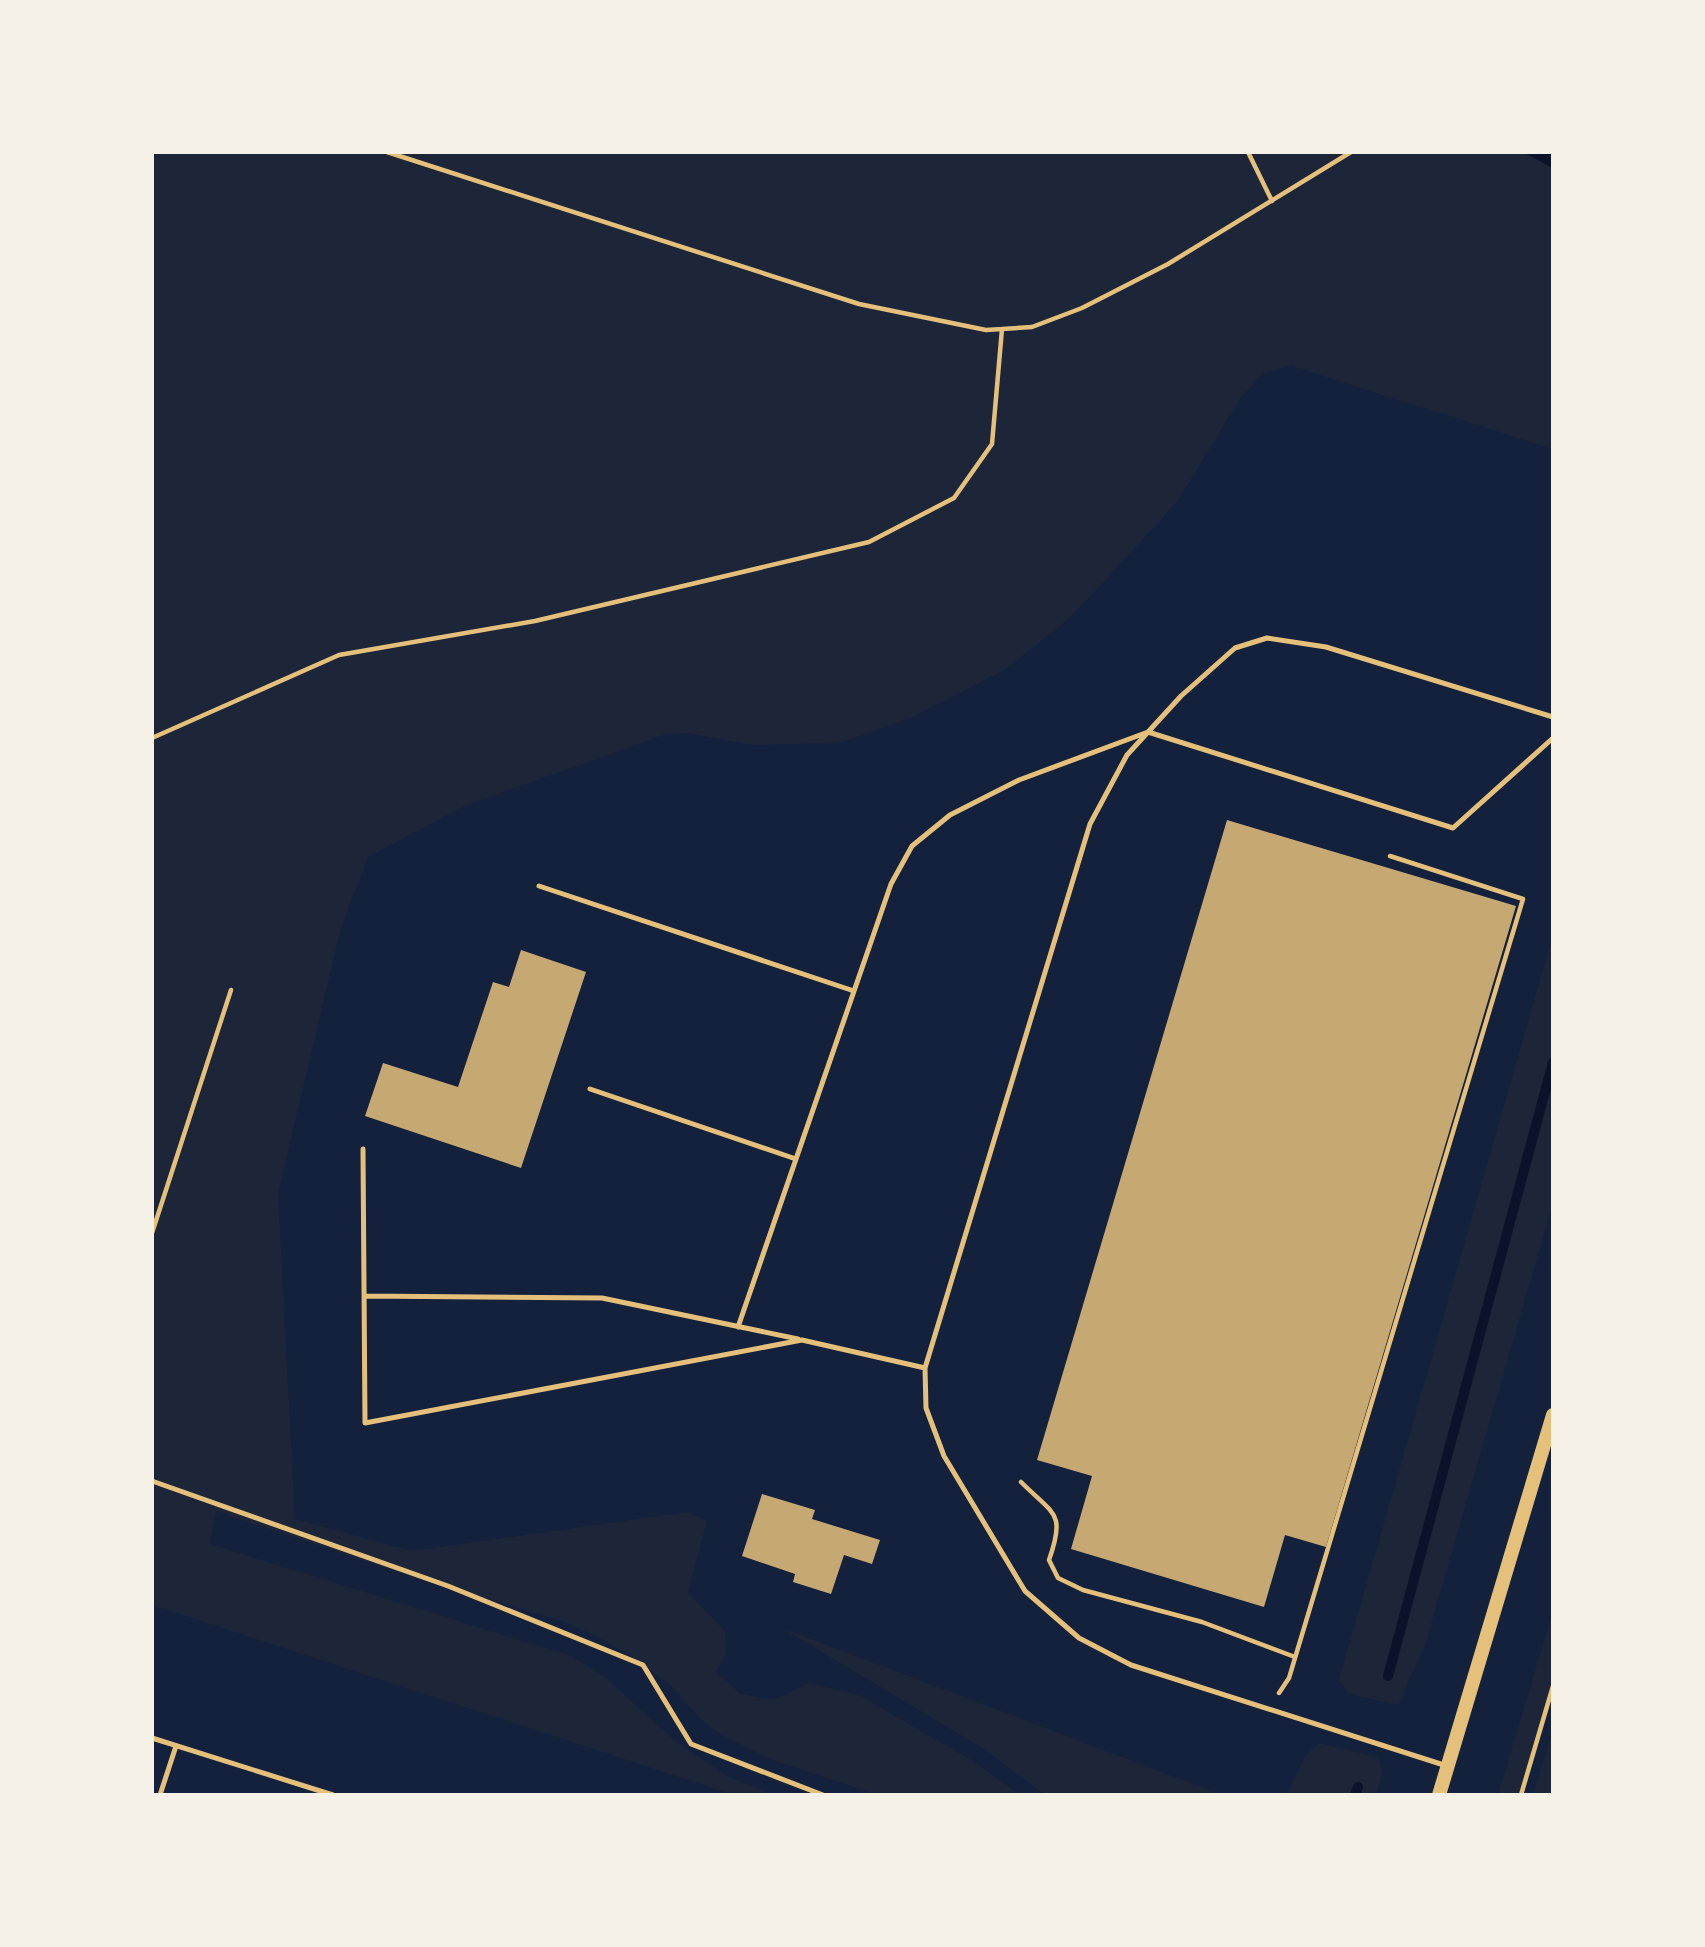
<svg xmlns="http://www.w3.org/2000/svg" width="1705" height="1947" font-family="'Roboto Condensed',sans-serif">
<rect width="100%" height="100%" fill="#14213d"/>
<path fill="#1d2539" d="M152,152H1523L1553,168V449L1292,366L1263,373L1241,397L1177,502L1072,616L1006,669L913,717L838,743L752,745L688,733L664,735L464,806L368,857L340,931L278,1194L295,1519L412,1551L687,1512L707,1521L688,1592L725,1631L726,1655L716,1672L741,1694L774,1700L808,1683L859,1695L971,1760L1021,1795H879L770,1759L724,1736L704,1722L668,1683L631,1656L596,1636L562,1621L410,1576L216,1511L210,1544L571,1656L605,1677L675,1741L727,1776L775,1795H734L152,1605Z
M1553,935V1203L1424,1648L1398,1705L1349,1694L1339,1680Z
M1553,1611V1684L1520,1795H1498Z
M782,1628L1222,1795H1045L984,1749Z
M1553,1729V1795H1533Z
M1319,1743L1377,1757L1383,1771L1376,1795H1287L1304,1757Z"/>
<path fill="#0b132b" d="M1523,152H1553V168Z"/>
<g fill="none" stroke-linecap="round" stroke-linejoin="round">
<path stroke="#0b132b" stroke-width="10" d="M1388,1676L1553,1062
M1355,1795L1358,1787"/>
</g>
<path fill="#c6a872" d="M1227,820L1516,906L1326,1547L1285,1535L1264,1607L1071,1549L1092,1476L1037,1460Z
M521,950L586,972L521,1168L365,1116L383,1063L458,1087L493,982L509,987Z
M762,1494L815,1510L812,1519L880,1540L872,1564L844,1555L831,1594L793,1582L795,1574L742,1556Z"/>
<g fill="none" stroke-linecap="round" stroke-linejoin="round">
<path stroke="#e5c07b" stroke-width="4.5" d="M387,152L859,304L986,330L1032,327L1082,308L1168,264L1351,152
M1248,152L1272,201
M152,738L339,655L535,621L869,542L954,498L992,444L1002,329
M152,1233L231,990
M1021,1482C1054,1515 1066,1512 1049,1560L1058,1578L1083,1590L1202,1622L1295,1657
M1279,1693L1289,1678L1523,899L1390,856
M1521,1795L1553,1686"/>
<path stroke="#e5c07b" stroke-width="5" d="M539,886L854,991
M590,1089L796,1159
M363,1149L365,1423L802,1340L925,1368
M364,1296L602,1298L798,1339
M738,1327L891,884L912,846L950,815L1019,780L1148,732L1453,828L1553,738
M152,1481L448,1586L643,1665L691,1744L823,1795
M152,1738L333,1795
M1447,1766L1131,1665L1079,1638L1025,1591L944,1456L926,1408L925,1368L1090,824L1127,755L1181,696L1235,648L1267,638L1326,647L1553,717
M160,1795L176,1746"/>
<path stroke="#e5c07b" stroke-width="14" d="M1439,1795L1553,1415"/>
</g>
<rect width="1705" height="1947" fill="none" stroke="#f6f1e7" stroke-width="308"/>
</svg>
